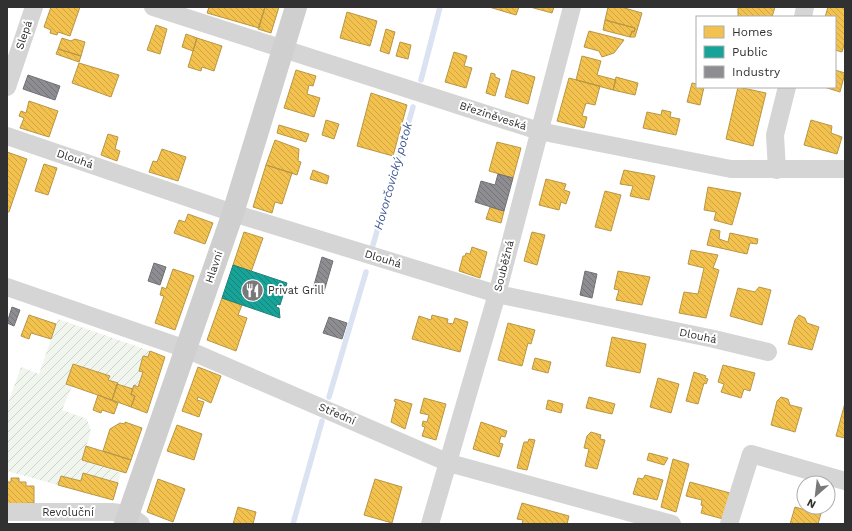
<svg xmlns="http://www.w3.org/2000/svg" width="852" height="531" font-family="'Work Sans',sans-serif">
<defs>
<pattern id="garden-furrows" width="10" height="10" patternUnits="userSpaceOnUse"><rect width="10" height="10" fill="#f0f5ee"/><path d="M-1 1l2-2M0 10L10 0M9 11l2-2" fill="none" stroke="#ced2cd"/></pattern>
<pattern id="homes-back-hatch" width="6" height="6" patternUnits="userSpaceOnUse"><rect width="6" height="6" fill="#f2c14e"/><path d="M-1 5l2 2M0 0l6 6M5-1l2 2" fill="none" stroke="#d0a645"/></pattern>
<pattern id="public-back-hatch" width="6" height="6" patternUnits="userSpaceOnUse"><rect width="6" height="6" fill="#17a398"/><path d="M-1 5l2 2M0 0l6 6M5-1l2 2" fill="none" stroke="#15857d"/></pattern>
<pattern id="industry-back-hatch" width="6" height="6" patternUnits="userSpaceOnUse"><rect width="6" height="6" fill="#8d8d92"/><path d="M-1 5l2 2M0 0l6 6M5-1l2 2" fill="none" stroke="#747478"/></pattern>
</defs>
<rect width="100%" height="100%" fill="#fff"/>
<path fill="url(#garden-furrows)" d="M58,319L150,351L148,357L143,356L139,370L143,372L138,387L134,385L133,389L108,380L109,376L73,364L66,383L72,386L62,410L87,419L91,431L82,460L121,473L118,483L83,473L81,481L61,476L58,485L7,471V406L21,367L39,374Z"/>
<path fill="url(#homes-back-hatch)" stroke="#b89645" d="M51,7H80L70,36L58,32L57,35L50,33L51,30L44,27Z
M209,7H265L259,28L207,13Z
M265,7H279L271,33L258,29Z
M489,7H519L516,15Z
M530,7H554L552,13Z
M608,7H621L642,13L635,37H630L632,31L634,32L635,28L605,20Z
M738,7H775L772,17H738Z
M828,7H845V42L842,52L835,50V17H825Z
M347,12L377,21L370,46L340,38Z
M605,20L635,28L634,32L632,31L630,37L603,30Z
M156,25L167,29L160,54L147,50Z
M386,29L395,32L389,54L380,51Z
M589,31L624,40L614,53L602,57L599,51L584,47Z
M186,34L197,38L193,51L182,47Z
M62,38L71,41L75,39L85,42L81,56L58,49Z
M197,38L222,46L214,71L202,67L201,71L188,67Z
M400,42L411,45L408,59L396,56Z
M58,49L81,56L79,62L56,54Z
M454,52L467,56L464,66L472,68L466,88L445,82Z
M582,56L601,61L597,75L616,80L613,90L576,80Z
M79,63L119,75L111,97L72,83Z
M296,70L316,76L313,86L309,85L307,94L320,98L314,117L284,108Z
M512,70L535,77L528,104L505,97Z
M835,70L845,73L840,92L824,87H835Z
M491,73L495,74V77L500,79L495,96L486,93Z
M616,77L638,83L635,95L613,90Z
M569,78L600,86L595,105L586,103L582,116L587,117L584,128L557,121Z
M692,83L697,84V87H704L700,105L687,102Z
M738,87L766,93L753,146L726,139Z
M371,93L407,105L393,156L357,146Z
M29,101L58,111L49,137L20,128L24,118L19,116L21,111L26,113Z
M662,110L671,112L670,117L680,119L676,135L643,128L647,112L661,115Z
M326,120L339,124L334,139L322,135Z
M811,120L832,126L831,133L842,137L837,154L804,145Z
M279,125L309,134L306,142L277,133Z
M108,134L118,137L115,149L120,151L117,161L101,155Z
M275,140L299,149L298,161L301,162L297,175L266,165Z
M497,142L521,148L513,178L489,171Z
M162,149L186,157L178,181L149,172L153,161L157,162Z
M7,152L27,159L9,212H7Z
M44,164L57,168L48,195L35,191Z
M266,165L292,173L282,204L275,202L272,213L253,207Z
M313,170L329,176L327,184L310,179Z
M624,170L655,176L649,200L630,196L633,186L620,184Z
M546,179L566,184L564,190L570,192L566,204L561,202L559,210L539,205Z
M708,187L741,193L732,225L714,220L716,212L704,210Z
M605,191L621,195L611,231L595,227Z
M490,207L504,211L501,223L486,219Z
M188,214L213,223L205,244L174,233L179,220L185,222Z
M711,229L720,231L719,239L728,242L730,233L758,239L757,244L750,243L747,254L707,245Z
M244,232L263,238L251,272L233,265Z
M532,232L545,235L537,265L524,261Z
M472,247L487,252L480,278L459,271L463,256H465L466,253L470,254Z
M691,250L718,255L713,268L719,270L706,318L679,313L684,292L698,294L704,268L688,264Z
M173,269L194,276L175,330L155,323L164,296L160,295L162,287L166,289Z
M618,271L650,277L642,305L616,300L619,290L614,289Z
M759,287L771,290L762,325L730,316L738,288L755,292Z
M222,298L242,305L238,315L247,318L236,351L207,340Z
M29,315L56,324L51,339L31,333L29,339L21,336Z
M432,315L448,319L447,323L453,324L455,318L468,322L460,352L412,339L419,316L431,320Z
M799,315L805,318L807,323L819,327L812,350L788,344L795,320Z
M508,323L535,330L531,344L528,343L522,366L498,360Z
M612,337L646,344L640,373L606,366Z
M150,351L165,357L147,413L131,407L135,396L131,394L134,385L138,387L143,372L139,371L143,356L148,357Z
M535,358L551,362L548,373L532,369Z
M73,364L110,376L108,380L118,383L112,400L66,384Z
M723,365L755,373L750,391L744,389L741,398L721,392L724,384L718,382Z
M198,367L221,376L211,403L198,397L197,400L204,402L199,417L182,411Z
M694,372L706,376L705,378L708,379L706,384L704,383L698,404L686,401Z
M658,378L679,384L671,413L650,407Z
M117,384L133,389L131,394L135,396L131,407L112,400Z
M98,395L118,403L114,414L102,410L101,413L93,410Z
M589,397L615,404L612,414L586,408Z
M781,397L788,399L790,405L802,408L795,432L771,425L777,401Z
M424,398L446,404L436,440L422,436L425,427L422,426L423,421L427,422L429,415L420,413Z
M395,399L412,404L405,429L391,422L396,402L394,401Z
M548,400L563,404L561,413L546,409Z
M845,403V438L836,436Z
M125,422L142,428L131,460L103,451L110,429L120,423L125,424Z
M481,422L507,431L505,437L501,436L499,443L503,444L499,457L473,449Z
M177,425L202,434L194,460L167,451Z
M591,432L601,435L600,439L605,440L597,469L585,466L589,449L584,448L587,436Z
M529,439L535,440L527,470L517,468L524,442H528Z
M86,446L131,460L126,473L82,460Z
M649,453L668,458L664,465L647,460Z
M673,459L689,464L676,512L661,507Z
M83,473L118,483L113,500L58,485L61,476L81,481Z
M645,475L663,480L657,500L633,494L638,478L643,479Z
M11,478H19V482H26V486H34V503L7,504V482H11Z
M158,479L185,489L173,522L147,512Z
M375,479L402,487L392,523L364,515Z
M690,482L730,493L723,519L701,513L703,506L701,505L702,500L686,496Z
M522,503L569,516L567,524H522L523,520L517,519Z
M238,507L256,512L253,524H233Z
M795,507L812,512L814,507L822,510L818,524H790Z"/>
<path fill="url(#public-back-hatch)" stroke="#1f8179" d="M233,265L287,283L280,305L277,304L276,307L279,308L280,318L222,298Z"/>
<path fill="url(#industry-back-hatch)" stroke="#717175" d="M28,75L60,86L55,100L23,89Z
M498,174L513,178L504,211L475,202L481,181L495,185Z
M322,257L333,261L323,295L312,292Z
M154,263L166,267L160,285L148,281Z
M585,271L597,274L592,298L580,295Z
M12,307L20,310L14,326L7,323Z
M329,317L347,323L342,339L323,333Z"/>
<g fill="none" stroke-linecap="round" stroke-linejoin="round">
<path stroke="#dbe2f2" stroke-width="5.5" d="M421,80L440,7
M373,245L413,107
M329,397L366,272
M293,524L322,421"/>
<path stroke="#d5d5d5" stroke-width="18" d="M153,7L539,131L731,169H845
M803,17L805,7
M7,87L34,7
M7,136L233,213L497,294L714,339L768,352
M777,170L775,135L787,87
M7,287L186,349L449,463L672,524
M7,512H112L128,514L141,524
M430,524L497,294L572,7
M729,524L751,454L845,481"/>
<path stroke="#cfcfcf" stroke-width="22" d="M125,524L233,213L296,7"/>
</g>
<defs>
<symbol id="restaurant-disc" viewBox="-11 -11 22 22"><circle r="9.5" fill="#797979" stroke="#fff"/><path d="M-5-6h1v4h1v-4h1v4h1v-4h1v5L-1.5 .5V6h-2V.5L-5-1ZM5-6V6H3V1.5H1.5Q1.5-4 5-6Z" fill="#fff"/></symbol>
</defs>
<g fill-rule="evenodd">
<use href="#restaurant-disc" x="240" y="278" width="25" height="25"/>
</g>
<g text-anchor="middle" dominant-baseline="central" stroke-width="4" stroke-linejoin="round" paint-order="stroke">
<g font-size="11" fill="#313131" stroke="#fff">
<text transform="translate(24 35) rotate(-71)">Slepá</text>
<text transform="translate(493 116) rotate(18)">Březiněveská</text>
<text transform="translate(75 159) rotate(19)">Dlouhá</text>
<text transform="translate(383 259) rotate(17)">Dlouhá</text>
<text transform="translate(504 266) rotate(-76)">Souběžná</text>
<text transform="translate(214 267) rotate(-71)">Hlavní</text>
<text transform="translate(698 336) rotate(12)">Dlouhá</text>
<text transform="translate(337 414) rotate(23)">Střední</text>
<text x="68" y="512">Revoluční</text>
</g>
<g font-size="11" fill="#313131" stroke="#fff" text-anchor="start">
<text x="268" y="290">Privat Grill</text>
</g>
<g font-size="12" font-style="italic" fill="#3f5993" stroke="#fff">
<text transform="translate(393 176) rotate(-74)">Hovorčovický potok</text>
</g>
</g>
<rect width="852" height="531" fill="none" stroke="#313131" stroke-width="16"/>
<rect x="696" y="16" width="140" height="72" fill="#ffffff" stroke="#adadad"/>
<rect x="704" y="26" width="20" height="12" fill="#f2c14e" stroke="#adadad"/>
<text x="732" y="36" font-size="12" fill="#313131">Homes</text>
<rect x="704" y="46" width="20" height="12" fill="#17a398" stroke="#adadad"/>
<text x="732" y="56" font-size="12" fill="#313131">Public</text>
<rect x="704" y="66" width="20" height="12" fill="#8d8d92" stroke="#adadad"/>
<text x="732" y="76" font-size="12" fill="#313131">Industry</text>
<g transform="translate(816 495) rotate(208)"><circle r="19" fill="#ffffff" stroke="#adadad"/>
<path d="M0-3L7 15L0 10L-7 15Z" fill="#797979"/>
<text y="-6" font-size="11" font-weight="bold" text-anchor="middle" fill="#313131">N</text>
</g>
</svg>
